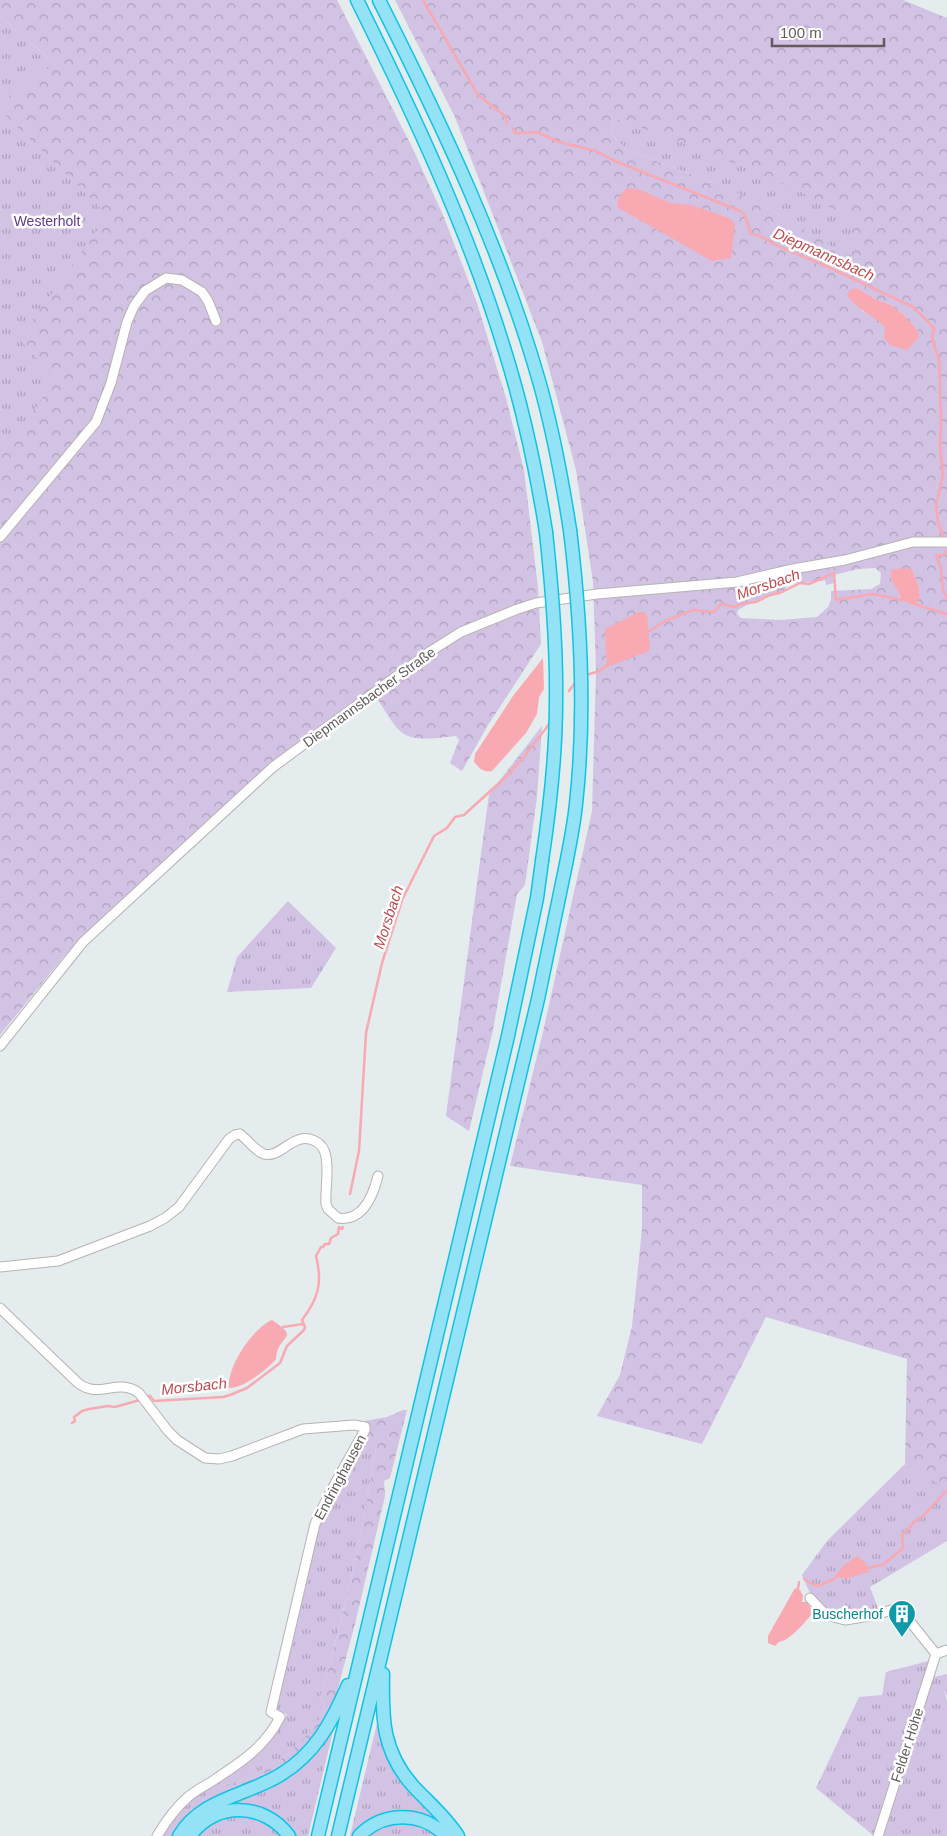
<svg xmlns="http://www.w3.org/2000/svg" width="947" height="1836" font-family="Arial,sans-serif">
<defs>
<pattern id="grass-tufts" width="24" height="20" patternUnits="userSpaceOnUse" patternTransform="scale(1.25)"><rect width="24" height="20" fill="#d2c2e4"/><path d="M3 7l-1-3M5 7V3M7 7l1-3M15 17l-1-3M17 17v-4M19 17l1-3" fill="none" stroke="#aea1bc"/></pattern>
<pattern id="forest-crowns" width="20" height="18" patternUnits="userSpaceOnUse" patternTransform="scale(1.25)"><rect width="20" height="18" fill="#d2c2e4"/><path d="M2 6a3 3 0 1 1 6 0M12 15a3 3 0 1 1 6 0" fill="none" stroke="#aea1bc"/></pattern>
</defs>
<rect width="100%" height="100%" fill="#e4ecee"/>
<path fill="url(#grass-tufts)" d="M0,16L55,64L0,104Z
M0,104L110,215L59,379L0,461Z
M613,117C676,140 741,162 802,192C819,201 836,210 853,219L852,259L773,211L715,183L627,150L612,135Z
M288,901L336,948L311,988L227,992L237,957Z
M947,1311V1541L870,1587L879,1611C869,1613 858,1616 848,1617C823,1619 809,1594 802,1575L827,1541L905,1464L908,1466Z
M370,1443L377,1444C370,1476 366,1507 360,1539C348,1592 335,1646 320,1699L323,1701L325,1709L317,1723L301,1741L278,1762L268,1765L252,1777L219,1787L226,1790L273,1770L282,1764L292,1761L175,1836H160L179,1808L272,1737L287,1714L275,1711L317,1525L348,1462L351,1465Z
M932,1660L929,1678L947,1674V1696L944,1690L947,1701V1836H874L816,1788L859,1697L882,1695L886,1672Z
M379,1715L384,1741L453,1832L415,1815L354,1836H350Z
M334,1727L308,1836H292L253,1807L193,1823L257,1789Z
M251,1816L271,1826L282,1836H198C215,1818 227,1817 251,1816Z
M411,1820L442,1836H363L371,1829Z"/>
<path fill="url(#forest-crowns)" fill-rule="evenodd" d="M0,0H337L412,147L443,215L477,303L506,398L524,470L538,588L541,644L488,725L462,771L450,763L459,740L456,736C398,743 403,738 373,692L271,765L65,955L0,1035V457L56,379L19,339L108,215L0,110V102L55,64L0,16Z
M395,0H903L947,18V1489L905,1464L907,1359L766,1317L702,1444L597,1416L620,1375L632,1326L642,1229V1185L510,1166L543,1032L592,811L596,672L593,582L576,470L542,342L455,117ZM613,118L681,142L751,170L801,192L852,219V258L773,211L715,183L627,150L612,135ZM857,288L877,300L889,304L903,314L918,331L885,327L875,316L862,311ZM875,568L881,573L880,584L871,589L831,591V600L828,607L817,617L780,620L741,618L737,614L738,610L752,602L784,592L787,585C799,581 812,583 825,580L826,585L834,583V575L858,569ZM891,570L913,571L920,593L899,598V593L891,578Z
M542,726L537,797L525,885L517,894L493,1030L469,1131L446,1116L489,794Z
M403,1410H407L390,1478L384,1481L385,1496L355,1624L335,1699L317,1736L292,1761L282,1764L273,1770L226,1790H218V1787L252,1777L268,1765L278,1762L301,1741L317,1723L325,1709L323,1701L320,1699C335,1646 348,1593 360,1539C366,1507 370,1476 377,1445L370,1443L351,1465L348,1462L368,1431L359,1422L387,1417Z"/>
<path fill="#f9a9b1" d="M627,188L638,189L670,203L692,205L731,219L735,224L731,258L712,261L617,207L619,196Z
M857,288L877,300L889,304L903,314L918,331L919,337L907,350L890,345L884,338L885,327C873,315 857,310 847,295L850,290Z
M903,568L911,569L913,571C916,582 925,596 915,604L900,600L899,593L891,579V570Z
M639,612H644L647,615L650,648L649,651L607,667L605,629Z
M543,658L544,689L539,697L537,714L526,733L492,771C484,773 479,768 474,762L475,754L513,696Z
M272,1320C302,1340 278,1333 276,1359C268,1369 242,1389 229,1388C227,1366 253,1328 272,1320Z
M857,1556L866,1563L868,1572L846,1579L835,1576L843,1566Z
M795,1588L800,1590L803,1596L802,1602H807L813,1612C807,1621 789,1641 779,1642L775,1646L768,1643V1636Z"/>
<g fill="none" stroke-linecap="round" stroke-linejoin="round">
<path stroke="#f9a9b1" stroke-width="2.5" d="M423,0L478,95L505,116L507,123
M512,128L516,133L537,132L559,142L596,151L615,161L740,211L744,213L751,234L758,235L780,247L826,266L913,307L934,328L932,337L934,345L939,359L941,422L940,447L943,475L936,505L938,523L944,538
M945,551V554L936,556L941,568L943,590L947,598
M908,602L947,614
M646,633L665,621L693,610L714,612L721,604L735,607L740,604L756,602L770,595L780,593L800,583L809,584L834,573L836,600L873,594L902,600
M586,675L600,671L609,663
M569,691L577,680
M350,1194L359,1151L366,1033L382,963L402,900L434,836L447,828L455,817L464,815L510,773C514,765 522,761 526,754C533,743 544,733 550,722
M283,1327L303,1324
M146,1396H150L154,1401L223,1397L230,1395L247,1388L280,1363L287,1346L304,1330L305,1327L302,1320C318,1299 323,1283 316,1256L321,1247H323L325,1244H329L331,1238L338,1234L339,1227L342,1229L343,1227
M72,1423L75,1421L74,1417L82,1411L89,1409L108,1406L115,1407L140,1400
M868,1568L884,1564L903,1548L902,1534L907,1531L914,1522L923,1516L947,1490
M804,1579L816,1586L822,1585L823,1583L830,1581L837,1577
M798,1589L799,1582"/>
<defs>
<path id="minor" d="M0,537L96,422L111,383L127,322L134,306L145,291L166,278L182,280L202,292L208,301L216,321
M0,1046L83,942L273,767L431,651L461,632L515,610L536,603L597,594L737,582L793,569L845,560L913,542H947
M0,1267L58,1261L150,1226L165,1218L179,1207L229,1139L235,1135L240,1134C248,1140 255,1151 264,1154C281,1159 294,1130 315,1141C321,1144 325,1150 326,1157C329,1172 325,1189 326,1204L328,1209L338,1218C363,1222 373,1196 378,1176
M0,1308L78,1383C100,1400 116,1377 139,1393L168,1431L177,1440L205,1458L219,1459L232,1456L303,1429L354,1425L365,1427V1430L328,1496L315,1524L271,1712L280,1717C266,1746 240,1763 214,1780C205,1786 196,1790 188,1797C175,1808 166,1821 157,1836
M810,1598L826,1615L845,1620L876,1615L894,1609H900L936,1654L947,1650
M878,1836L936,1654"/>
<path id="highway" d="M357,0C413,113 467,227 504,348C523,408 536,469 546,532
M379,0C441,123 501,248 539,381C553,430 562,479 570,530
M383,1674C382,1718 382,1752 414,1787C429,1803 446,1817 458,1836
M179,1836C201,1799 245,1796 280,1775C315,1754 332,1722 348,1685
M190,1836C215,1801 264,1802 289,1836
M318,1836L508,1036L537,898L542,861
M338,1836L538,999L566,864
M359,1836C383,1811 422,1811 446,1836"/>
</defs>
<use href="#minor" stroke="#b8b2b2" stroke-width="11"/>
<use href="#highway" stroke="#0fc4e3" stroke-width="15"/>
<use href="#minor" stroke="#fff" stroke-width="9"/>
<use href="#highway" stroke="#93e2f6" stroke-width="12"/>
<defs>
<path id="highway-bridge" d="M542,861C550,808 556,756 556,702C557,645 552,588 546,532
M566,864C570,844 574,824 576,804C586,713 581,620 570,530"/>
</defs>
<use href="#highway-bridge" stroke="#0fc4e3" stroke-width="15" stroke-linecap="butt"/>
<use href="#highway-bridge" stroke="#93e2f6" stroke-width="12"/>
</g>
<defs>
<symbol id="building-pin" viewBox="-11 -11 22 30"><path d="M0 17L-7.5 6A9.5 9.5 0 1 1 7.5 6Z" fill="#0f9aa8" stroke="#fff"/><path d="M-4-6H4V6H1V3H-1V6H-4ZM-2.5-4.3h1.7v1.8h-1.7ZM.8-4.3h1.7v1.8H.8ZM-2.5-1h1.7V.8h-1.7ZM.8-1h1.7V.8H.8Z" fill="#fff"/></symbol>
</defs>
<g fill-rule="evenodd">
<use href="#building-pin" x="886" y="1598" width="32" height="43"/>
</g>
<g text-anchor="middle" dominant-baseline="central" stroke-width="5" stroke-linejoin="round" paint-order="stroke">
<g font-size="14" fill="#603b84" stroke="#fff">
<text x="47" y="221">Westerholt</text>
</g>
<g font-size="14" fill="#645c5c" stroke="#fff">
<text transform="translate(369 697) rotate(-36)">Diepmannsbacher Straße</text>
<text transform="translate(340 1477) rotate(-62)">Endringhausen</text>
<text transform="translate(907 1745) rotate(-72)">Felder Höhe</text>
</g>
<g font-size="14" fill="#0d838f" stroke="#fff" text-anchor="end">
<text x="883" y="1614">Buscherhof</text>
</g>
<g font-size="15" font-style="italic" fill="#bc4c50" stroke="#fff">
<text transform="translate(824 254) rotate(24)">Diepmannsbach</text>
<text transform="translate(768 584) rotate(-19)">Morsbach</text>
<text transform="translate(388 917) rotate(-72)">Morsbach</text>
<text transform="translate(194 1386) rotate(-6)">Morsbach</text>
</g>
</g>
<path d="M772 38v8h112v-8" fill="none" stroke="#645c5c" stroke-width="2.5"/>
<text x="780" y="38" font-size="15" fill="#645c5c" stroke="#ffffff" stroke-width="4" paint-order="stroke">100 m</text>
</svg>
